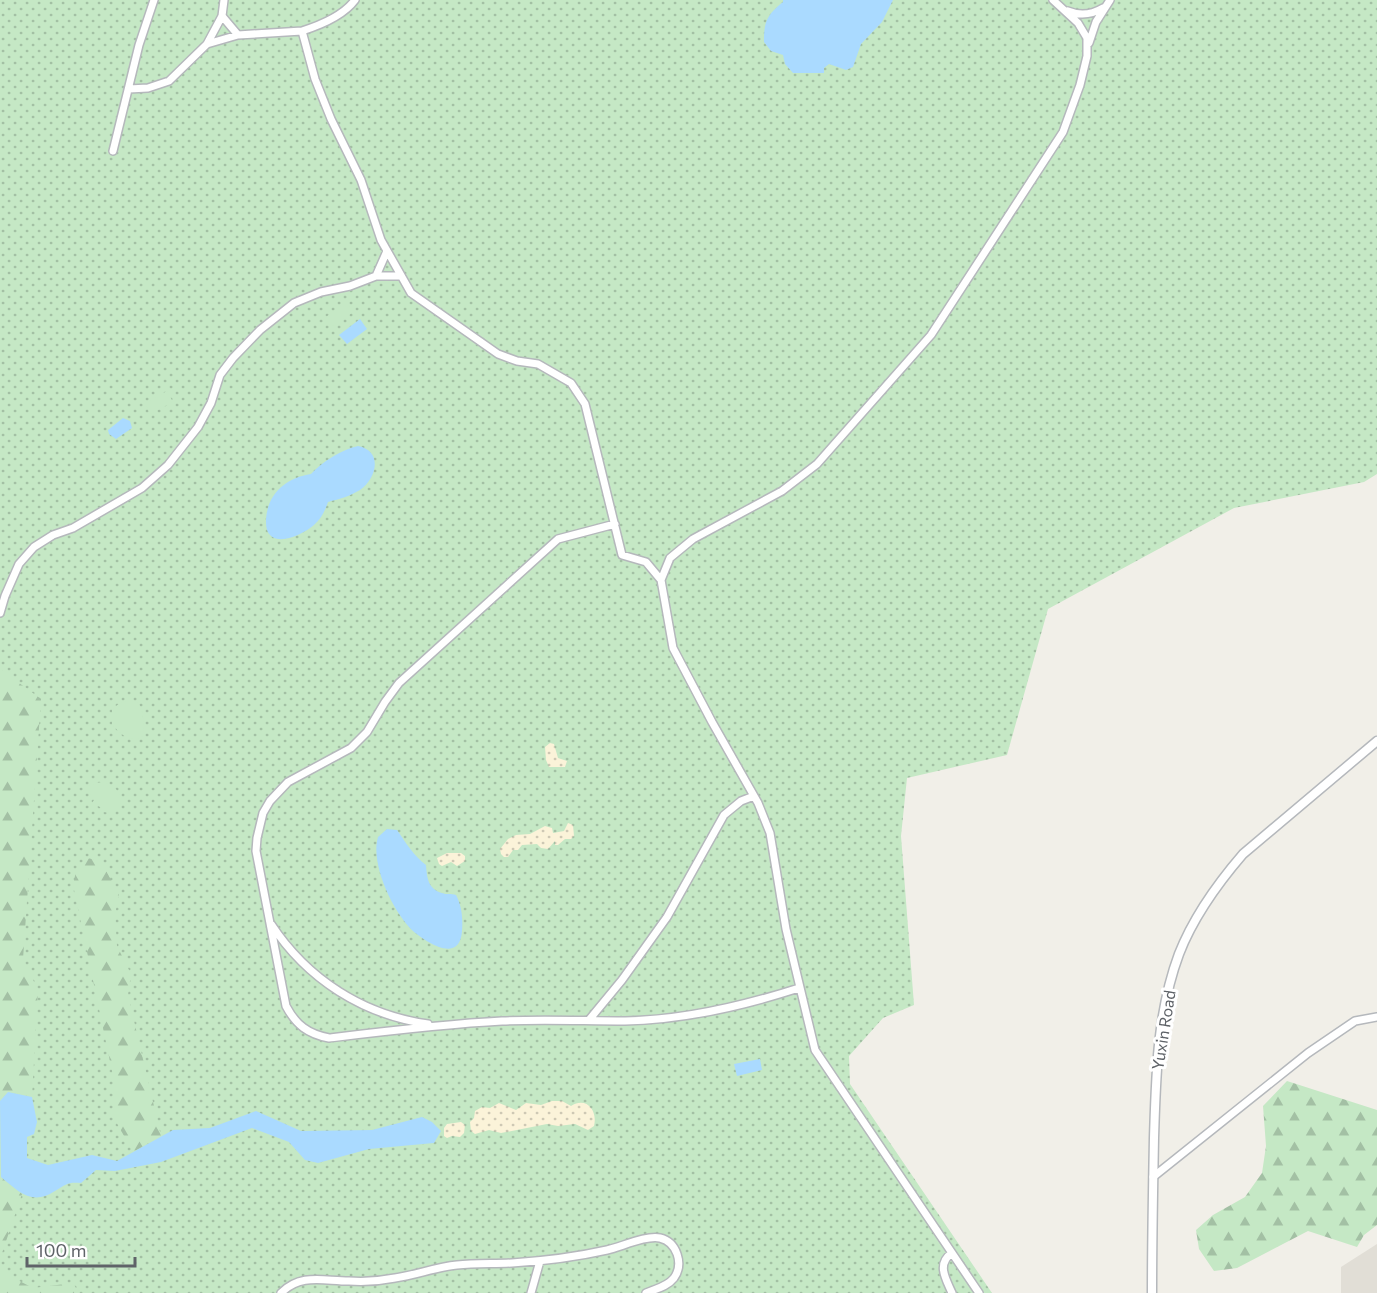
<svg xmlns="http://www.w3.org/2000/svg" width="1377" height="1293" font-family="Commissioner,sans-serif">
<defs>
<pattern id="grass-dots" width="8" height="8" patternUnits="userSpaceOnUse" patternTransform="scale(1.5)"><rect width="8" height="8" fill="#c5e8c5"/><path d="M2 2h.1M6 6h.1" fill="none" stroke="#a3c0a4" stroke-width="1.8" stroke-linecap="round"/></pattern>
<pattern id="forest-firs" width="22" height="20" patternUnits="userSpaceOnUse" patternTransform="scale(1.5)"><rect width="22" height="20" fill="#c5e8c5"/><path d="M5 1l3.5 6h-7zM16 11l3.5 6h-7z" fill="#a3c0a4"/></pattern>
<pattern id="sand-dots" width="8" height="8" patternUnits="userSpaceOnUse" patternTransform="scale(1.5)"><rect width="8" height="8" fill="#fbf3d9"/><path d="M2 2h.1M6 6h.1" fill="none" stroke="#cec8b4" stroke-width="1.8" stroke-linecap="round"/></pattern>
</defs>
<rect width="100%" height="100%" fill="#f1efe8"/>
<path fill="#e1ded6" d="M1377,1244V1293H1341V1267Z"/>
<path fill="url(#grass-dots)" d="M0,0H1377V474L1364,482L1234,508L1048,609L1007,755L907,778L901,836L914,1005L883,1018L849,1056L850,1084L992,1293H0Z"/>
<path fill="url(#forest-firs)" d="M0,669L41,699L23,959L38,990L32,1097L8,1092L0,1101Z
M87,858L101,861L119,895L115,914L117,946L131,974L128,995L161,1136L133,1152L114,1118L115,1085L73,885L77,867Z
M1287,1081L1377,1110V1225L1364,1235L1357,1247L1308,1231L1237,1268L1214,1271L1199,1249L1196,1230L1213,1215L1245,1197L1262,1173L1266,1146L1263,1106Z
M0,1172L1,1177L22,1194L0,1259Z
M0,1271L33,1288L73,1283L79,1293H0Z"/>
<path fill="url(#sand-dots)" d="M550,743L554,744L558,758L567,761L565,767H549L546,760L545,747Z
M568,823L573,825L574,836L571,839H565L558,845H555V841L548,849L541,848L537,844L522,845L518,850H513L508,857H504L501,854L500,849L508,839L516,835L530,834L545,826L552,828L553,833L564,831Z
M447,853H461L465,856V861L457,866L451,862L442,866L439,864L437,858Z
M552,1101H562L571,1106C586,1096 598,1110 594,1126L588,1130L575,1124L558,1126L547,1124L501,1133L489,1130L475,1134L471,1131L470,1122L474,1118L475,1111L482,1107L490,1108L499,1103L516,1110L526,1103L541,1105Z
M461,1122L465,1125L464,1133L460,1137L452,1136L447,1138L444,1136V1128L447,1124Z"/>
<path fill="#c5e8c5" d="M346,302L353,312L333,326L326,317Z
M167,391L173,402L150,414L145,403Z
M128,701H136C146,711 142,722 144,735C132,745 121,735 112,724V709L120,703Z
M103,782C115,785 121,792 121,804L112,813L103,812L100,807L92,803L94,800L92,796L87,792L88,787L95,783Z"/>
<path fill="#aadaff" d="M783,0H893L882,22L861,44L853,67L846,70L829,64L824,68V73H793L785,64L783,55L771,51L764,42C764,21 767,15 783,2Z
M360,319L367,329L347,344L339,335Z
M123,418L130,421L132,428L116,439L109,434L108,430Z
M358,446C383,451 377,478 360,490C350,496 340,499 328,502C325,511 321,519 314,525C305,533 282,545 271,536C266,532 266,525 266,519C268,493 286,478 311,474C323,461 341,450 358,446Z
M387,829L397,830C406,843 414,856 426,865C427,878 428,889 442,893C447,895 451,893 456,895C462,906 463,919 462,931C460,964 427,943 413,931C393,912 370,864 378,837Z
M760,1059L762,1070L737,1076L734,1064Z
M8,1092L32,1097L37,1122L34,1134L27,1137V1158L48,1165L92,1155L117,1161L173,1130L210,1128L256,1111L301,1131L372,1130L422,1117L432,1122L441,1131L434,1143L369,1149L318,1163L305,1160L289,1142L252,1128L161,1162L115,1171L96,1170L81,1183C67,1182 67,1184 55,1191C32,1206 19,1192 1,1177L0,1101Z"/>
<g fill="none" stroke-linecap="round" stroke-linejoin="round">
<defs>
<path id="minor" d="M224,0L222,16L238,35L302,31
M355,0C343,16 321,25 302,31L315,79L331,119L361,180L381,240L411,293L498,354L517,361L538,364L571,383L585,404L622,555L646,562L661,580
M1068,11C1080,16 1091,15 1103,8
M1089,43L1096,22L1110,0
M207,44L238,35
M129,89L148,88L169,81L207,44L222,16
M113,151L139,45L154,0
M376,276H400
M615,524L558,539L399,683L385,702L367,732L351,748L288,782L270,801L263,813L257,838L256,851L286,1006C296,1025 308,1034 329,1038C387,1031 444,1024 502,1021C543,1019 584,1021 625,1021C684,1020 743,1006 799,988
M0,613L5,596L19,564L34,547L53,535L73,528L142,488L168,465L198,427L211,403L220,375L233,358L260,330L294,303L321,292L350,286L376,276L387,251
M271,924C307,979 363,1015 428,1024
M589,1020L622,980L667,917L724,815L741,801L754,796
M1153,1177L1308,1053L1355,1021L1377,1017
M952,1253C936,1264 946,1279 952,1293
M281,1293C301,1273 323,1281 349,1281C364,1282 380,1281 395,1278C416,1275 436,1267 457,1265C475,1263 494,1264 512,1263C543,1261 576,1257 607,1250C621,1247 646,1235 660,1238C677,1242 684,1264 674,1278C667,1287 655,1289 646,1293
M531,1293L540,1261
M979,1293L815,1050L786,929L770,833L758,803L712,722L673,648L661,580L670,558L693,539L782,491L817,464L931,335L1063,132L1080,85L1087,56V38L1078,23L1053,0"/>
<path id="tertiary" d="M1152,1293C1152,1241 1153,1190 1154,1138C1156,1075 1157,1013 1179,954C1193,918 1218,883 1243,854L1377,741"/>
</defs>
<use href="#minor" stroke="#b5b8bc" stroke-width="10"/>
<use href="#tertiary" stroke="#b5b8bc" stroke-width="11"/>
<use href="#minor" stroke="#fff" stroke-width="7"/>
<use href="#tertiary" stroke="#fff" stroke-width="8"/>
</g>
<g text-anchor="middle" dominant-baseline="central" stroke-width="6" stroke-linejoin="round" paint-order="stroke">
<g font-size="16" fill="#5f6368" stroke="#fff">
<text transform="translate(1163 1030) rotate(-81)">Yuxin Road</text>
</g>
</g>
<path d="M27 1257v9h108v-9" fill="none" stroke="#5f6368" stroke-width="3"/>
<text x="36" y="1257" font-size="18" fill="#5f6368" stroke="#ffffff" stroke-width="4.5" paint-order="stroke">100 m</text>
</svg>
